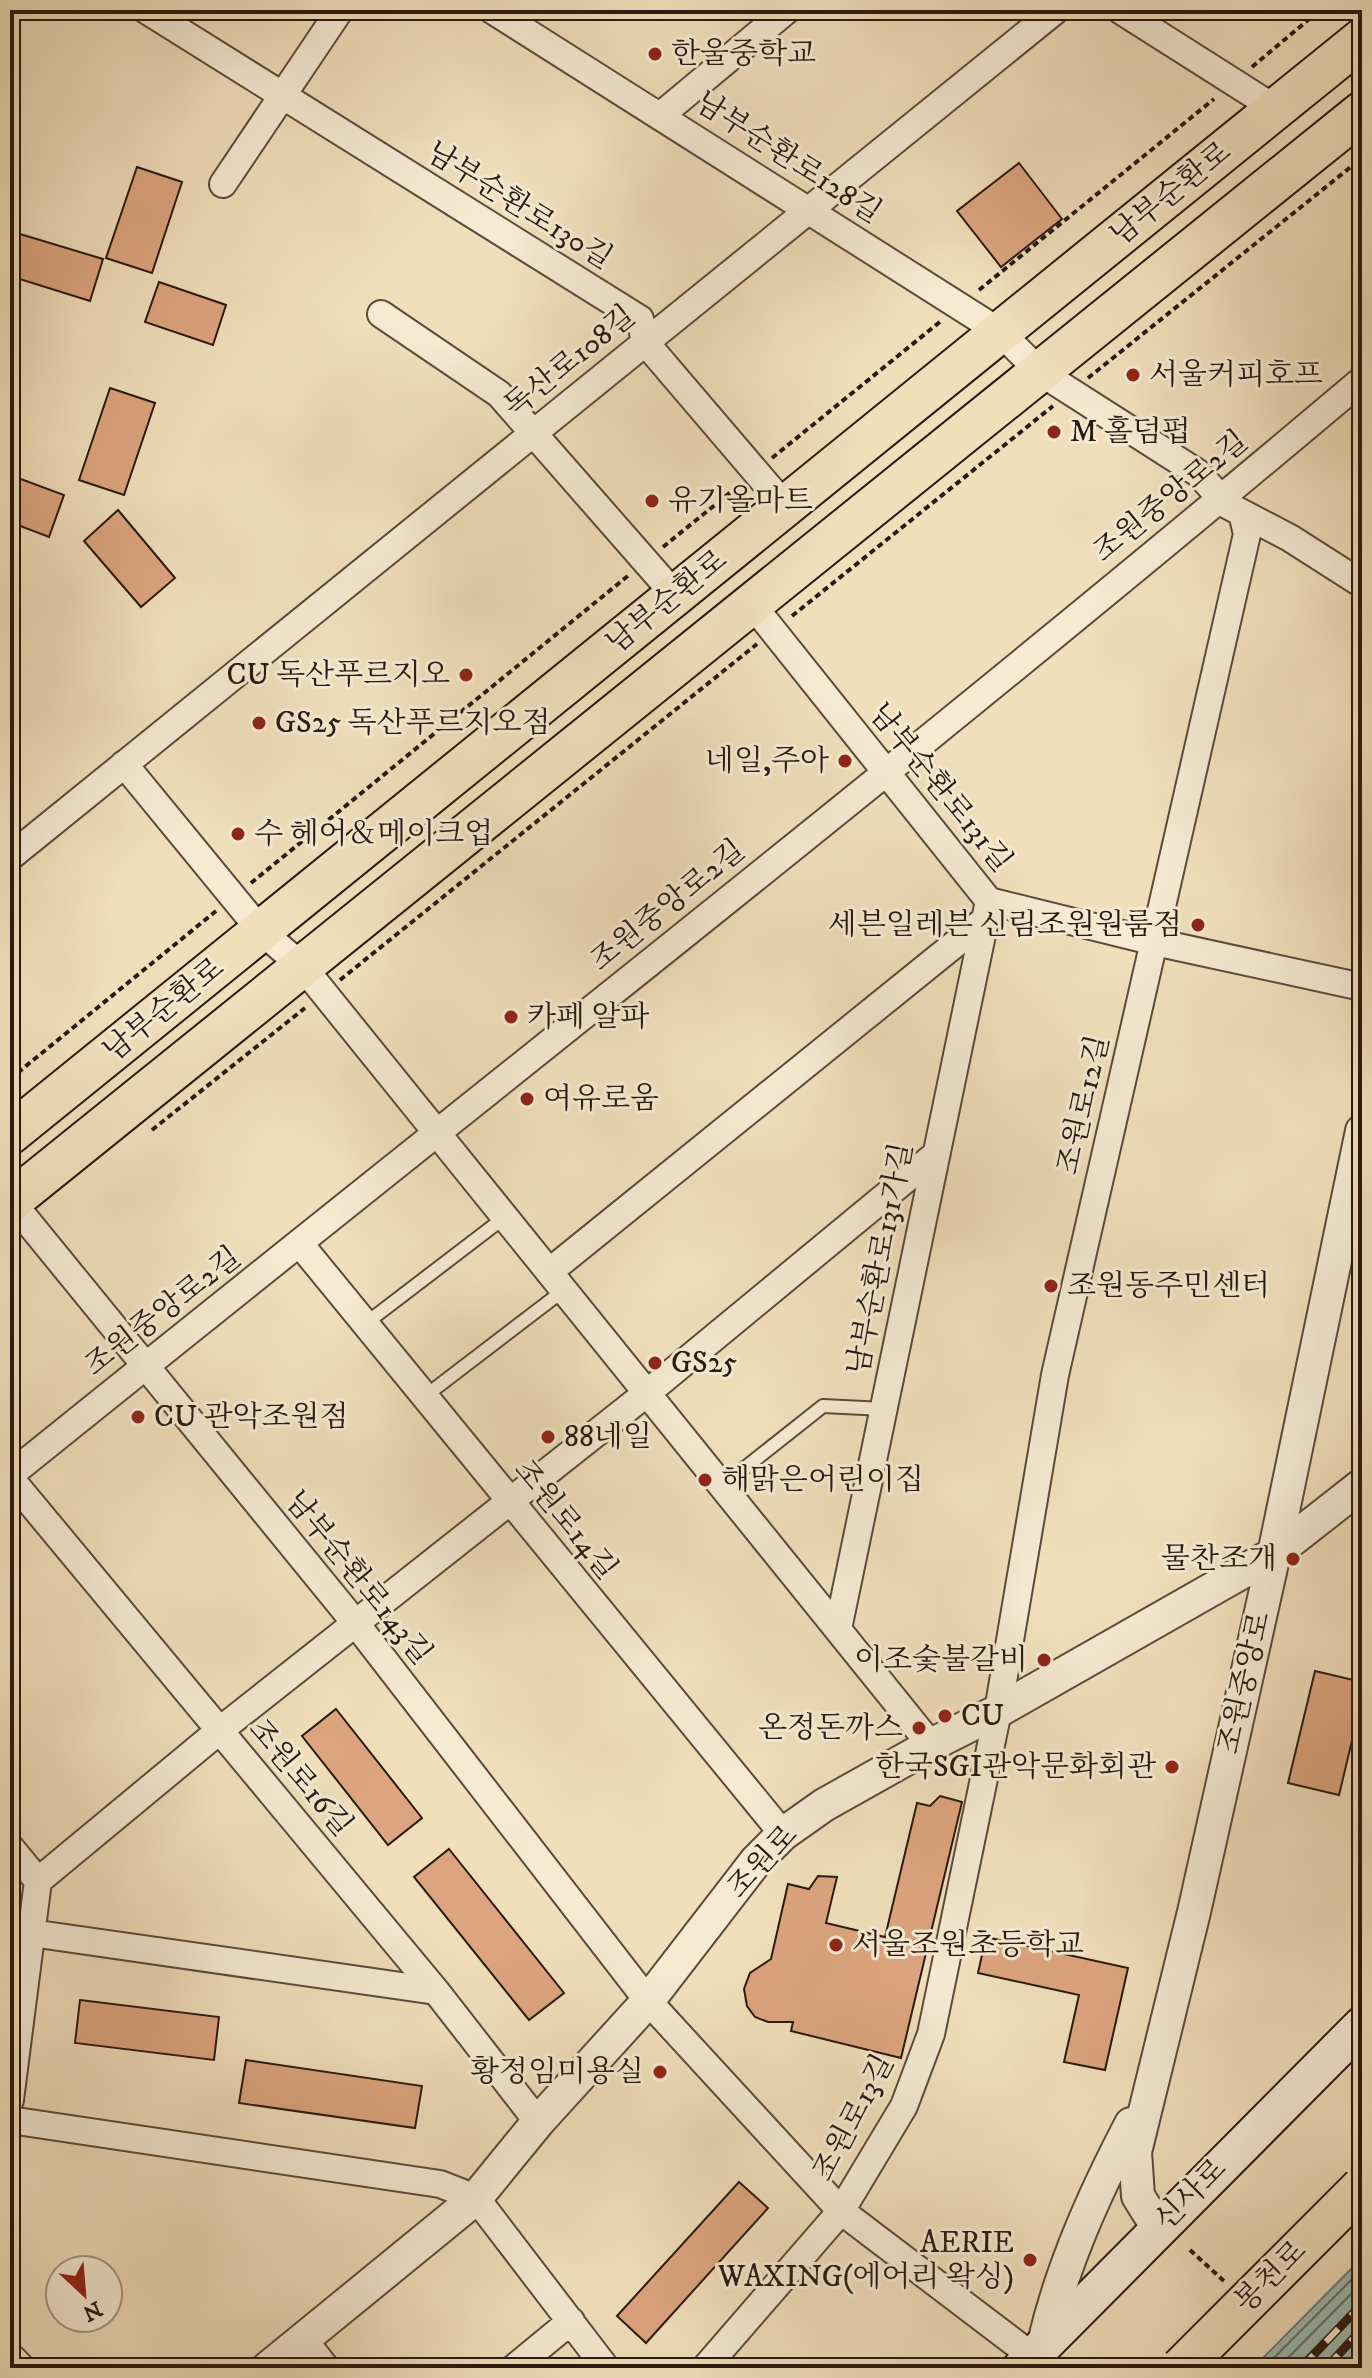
<svg xmlns="http://www.w3.org/2000/svg" width="1372" height="2378" font-family="'IM FELL DW Pica','Noto Serif KR',serif">
<rect width="100%" height="100%" fill="#f1dfbc"/>
<filter id="stains"><feTurbulence type="fractalNoise" baseFrequency=".0025" numOctaves="4"/><feColorMatrix values="0 0 0 0 .2 0 0 0 0 .09 0 0 0 0 .02 0 0 0 .5 -.17"/></filter>
<radialGradient id="worn" r=".72"><stop offset=".6" stop-color="#630" stop-opacity="0"/><stop offset="1" stop-color="#630" stop-opacity=".3"/></radialGradient>
<path fill="#9bbcb4" stroke="#6d7b72" stroke-width="2" d="M1362,2258V2368H1253Z"/>
<g fill="none" stroke-linecap="round" stroke-linejoin="round">
<path stroke="#626a62" stroke-width="2" d="M1264,2368L1362,2269
M1278,2368L1362,2283
M1295,2368L1362,2300"/>
</g>
<path fill="#dda57f" stroke="#291910" stroke-width="2" d="M1019,163L1062,219L1001,267L957,211Z
M137,167L182,182L152,273L106,258Z
M10,231L103,259L90,301L10,276Z
M159,282L226,305L213,345L145,322Z
M110,388L155,403L124,495L79,480Z
M10,475L64,495L49,537L10,522Z
M118,510L175,578L141,607L84,541Z
M1315,1671L1362,1682V1725L1356,1724L1339,1795L1288,1783Z
M336,1709L422,1818L388,1845L302,1736Z
M940,1796L962,1802L901,2058L791,2031L793,2022H768L755,2017L747,2006L744,1989L750,1973L771,1959L788,1884L809,1889L818,1876L837,1877L826,1923L885,1937L917,1803L930,1806Z
M449,1849L564,1993L529,2020L414,1877Z
M986,1937L1128,1968L1105,2070L1064,2062L1079,1995L978,1973Z
M80,2000L219,2017L214,2060L75,2043Z
M246,2060L422,2086L415,2128L239,2103Z
M739,2182L768,2208L646,2343L617,2316Z"/>
<g fill="none" stroke-linecap="round" stroke-linejoin="round">
<defs>
<path id="service" d="M365,1324L505,1217
M424,1397L564,1290
M722,1486L823,1406L884,1409"/>
<path id="minor" d="M146,10L640,319L645,342L785,506
M492,10L1000,332L1040,372L1198,473L1227,505L1290,538L1362,584
M1120,10L1276,109
M661,115L787,10
M223,184L340,10
M381,314L499,394L675,595
M751,603L989,901L1155,942L1362,987
M124,764L261,931L303,967L931,1745
M10,857L1056,10
M11,1201L357,1625L648,2001L841,2211L1032,2356
M300,1244L783,1834
M549,1272L986,919
M10,1475C461,1111 919,754 1362,380
M10,1478L436,1991L538,2122
M838,1629L989,901
M10,1847L38,1881
M10,1930L436,1991
M10,2100L38,1881L219,1731L647,1393L934,1156
M10,2120L440,2184L476,2198L606,2368
M300,2342L308,2345L326,2368
M10,2356L22,2368
M514,2368L571,2321
M705,2368L841,2211L904,2106L931,2034L998,1711L1055,1375L1247,534L1243,517"/>
<path id="tertiary" d="M1158,2228L1138,2196L1135,2152L1194,1912L1274,1554L1362,1131
M1043,2347C1061,2268 1094,2195 1131,2124
M268,2368L476,2198L538,2122L648,2001L756,1861L783,1834L824,1805L931,1745L998,1711L1274,1554L1362,1485"/>
<path id="secondary" d="M1021,2368L1362,2025"/>
<path id="primary" d="M10,1134L1362,39
M10,1202L1362,112"/>
</defs>
<use href="#service" stroke="#5b4a3b" stroke-width="16"/>
<use href="#minor" stroke="#5b4a3b" stroke-width="30"/>
<use href="#tertiary" stroke="#5b4a3b" stroke-width="36"/>
<use href="#secondary" stroke="#291910" stroke-width="40"/>
<use href="#primary" stroke="#291910" stroke-width="44"/>
<path stroke="#291910" stroke-width="4" stroke-dasharray="6 4" stroke-linecap="butt" d="M1252,67L1320,10
M979,290L1214,99
M1088,378L1362,158
M772,458L941,321
M663,547L737,487
M792,616L1053,406
M251,883L629,575
M340,980L757,644
M10,1079L216,911
M152,1130L305,1008
M1190,2250L1226,2283"/>
<use href="#service" stroke="#f6ead3" stroke-width="12"/>
<use href="#minor" stroke="#f6ead3" stroke-width="26"/>
<use href="#tertiary" stroke="#f6ead3" stroke-width="32"/>
<use href="#secondary" stroke="#f6ead3" stroke-width="36"/>
<use href="#primary" stroke="#f1dfbc" stroke-width="40"/>
<defs>
<path id="rail" d="M1301,2368L1362,2304
M1326,2368L1362,2329"/>
</defs>
<use href="#rail" stroke="#291910" stroke-width="9"/>
<use href="#rail" stroke="#f6ead3" stroke-width="6" stroke-dasharray="18" stroke-linecap="butt"/>
<defs>
<path id="primary-bridge" d="M1181,2368L1362,2187"/>
</defs>
<use href="#primary-bridge" stroke="#291910" stroke-width="44" stroke-linecap="butt"/>
<use href="#primary-bridge" stroke="#f1dfbc" stroke-width="40"/>
</g>
<g fill="#8f2418" stroke="#f6ead3" stroke-width="3">
<circle cx="655" cy="54" r="8"/>
<circle cx="1133" cy="375" r="8"/>
<circle cx="1054" cy="432" r="8"/>
<circle cx="652" cy="501" r="8"/>
<circle cx="466" cy="675" r="8"/>
<circle cx="259" cy="723" r="8"/>
<circle cx="845" cy="761" r="8"/>
<circle cx="238" cy="834" r="8"/>
<circle cx="1198" cy="925" r="8"/>
<circle cx="511" cy="1017" r="8"/>
<circle cx="527" cy="1099" r="8"/>
<circle cx="1051" cy="1286" r="8"/>
<circle cx="655" cy="1363" r="8"/>
<circle cx="138" cy="1417" r="8"/>
<circle cx="548" cy="1437" r="8"/>
<circle cx="705" cy="1480" r="8"/>
<circle cx="1293" cy="1559" r="8"/>
<circle cx="1044" cy="1660" r="8"/>
<circle cx="945" cy="1716" r="8"/>
<circle cx="919" cy="1728" r="8"/>
<circle cx="1172" cy="1767" r="8"/>
<circle cx="836" cy="1945" r="8"/>
<circle cx="660" cy="2072" r="8"/>
<circle cx="1030" cy="2260" r="8"/>
</g>
<g text-anchor="middle" dominant-baseline="central" stroke-width="6" stroke-linejoin="round" paint-order="stroke">
<g font-size="30" fill="#291910" stroke="#f6ead3" text-anchor="start">
<text x="671" y="54">한울중학교</text>
<text x="1149" y="375">서울커피호프</text>
<text x="1070" y="432">M 홀덤펍</text>
<text x="668" y="501">유기올마트</text>
<text x="450" y="675" text-anchor="end">CU 독산푸르지오</text>
<text x="275" y="723">GS25 독산푸르지오점</text>
<text x="829" y="761" text-anchor="end">네일,주아</text>
<text x="254" y="834">수 헤어＆메이크업</text>
<text x="1182" y="925" text-anchor="end">세븐일레븐 신림조원원룸점</text>
<text x="527" y="1017">카페 알파</text>
<text x="543" y="1099">여유로움</text>
<text x="1067" y="1286">조원동주민센터</text>
<text x="671" y="1363">GS25</text>
<text x="154" y="1417">CU 관악조원점</text>
<text x="564" y="1437">88네일</text>
<text x="721" y="1480">해맑은어린이집</text>
<text x="1277" y="1559" text-anchor="end">물찬조개</text>
<text x="1028" y="1660" text-anchor="end">이조숯불갈비</text>
<text x="961" y="1716">CU</text>
<text x="903" y="1728" text-anchor="end">온정돈까스</text>
<text x="1156" y="1767" text-anchor="end">한국SGI관악문화회관</text>
<text x="852" y="1945">서울조원초등학교</text>
<text x="644" y="2072" text-anchor="end">황정임미용실</text>
<text x="1014" y="2243" text-anchor="end">AERIE<tspan x="1014" dy="34">WAXING(에어리 왁싱)</tspan></text>
</g>
<g font-size="30" fill="#291910" stroke="#f6ead3">
<text transform="translate(788 158) rotate(33)">남부순환로128길</text>
<text transform="translate(1171 194) rotate(-39)">남부순환로</text>
<text transform="translate(519 206) rotate(32)">남부순환로130길</text>
<text transform="translate(570 362) rotate(-39)">독산로108길</text>
<text transform="translate(1171 497) rotate(-39)">조원중앙로2길</text>
<text transform="translate(667 602) rotate(-39)">남부순환로</text>
<text transform="translate(940 788) rotate(51)">남부순환로131길</text>
<text transform="translate(668 906) rotate(-39)">조원중앙로2길</text>
<text transform="translate(164 1010) rotate(-39)">남부순환로</text>
<text transform="translate(1084 1105) rotate(-77)">조원로12길</text>
<text transform="translate(881 1259) rotate(-79)">남부순환로131가길</text>
<text transform="translate(163 1312) rotate(-38)">조원중앙로2길</text>
<text transform="translate(565 1520) rotate(51)">조원로14길</text>
<text transform="translate(358 1578) rotate(51)">남부순환로143길</text>
<text transform="translate(1245 1683) rotate(-77)">조원중앙로</text>
<text transform="translate(300 1778) rotate(50)">조원로16길</text>
<text transform="translate(763 1862) rotate(-47)">조원로</text>
<text transform="translate(854 2118) rotate(-62)">조원로13길</text>
<text transform="translate(1191 2195) rotate(-45)">신사로</text>
<text transform="translate(1271 2277) rotate(-45)">봉천로</text>
</g>
</g>
<rect width="1372" height="2378" fill="none" stroke="#f1dfbc" stroke-width="40"/>
<rect x="12" y="12" width="1348" height="2354" fill="none" stroke="#291910" stroke-width="4"/>
<rect x="20" y="20" width="1332" height="2338" fill="none" stroke="#291910" stroke-width="2"/>
<g transform="translate(84 2294) rotate(154)"><circle r="38" fill="#f6ead3" stroke="#a49685" stroke-width="2"/>
<path d="M0-6L14 30L0 20L-14 30Z" fill="#8f2418"/>
<text y="-12" font-size="22" font-weight="bold" text-anchor="middle" fill="#291910">N</text>
</g>
<rect width="100%" height="100%" filter="url(#stains)"/>
<rect width="100%" height="100%" fill="url(#worn)"/>
</svg>
